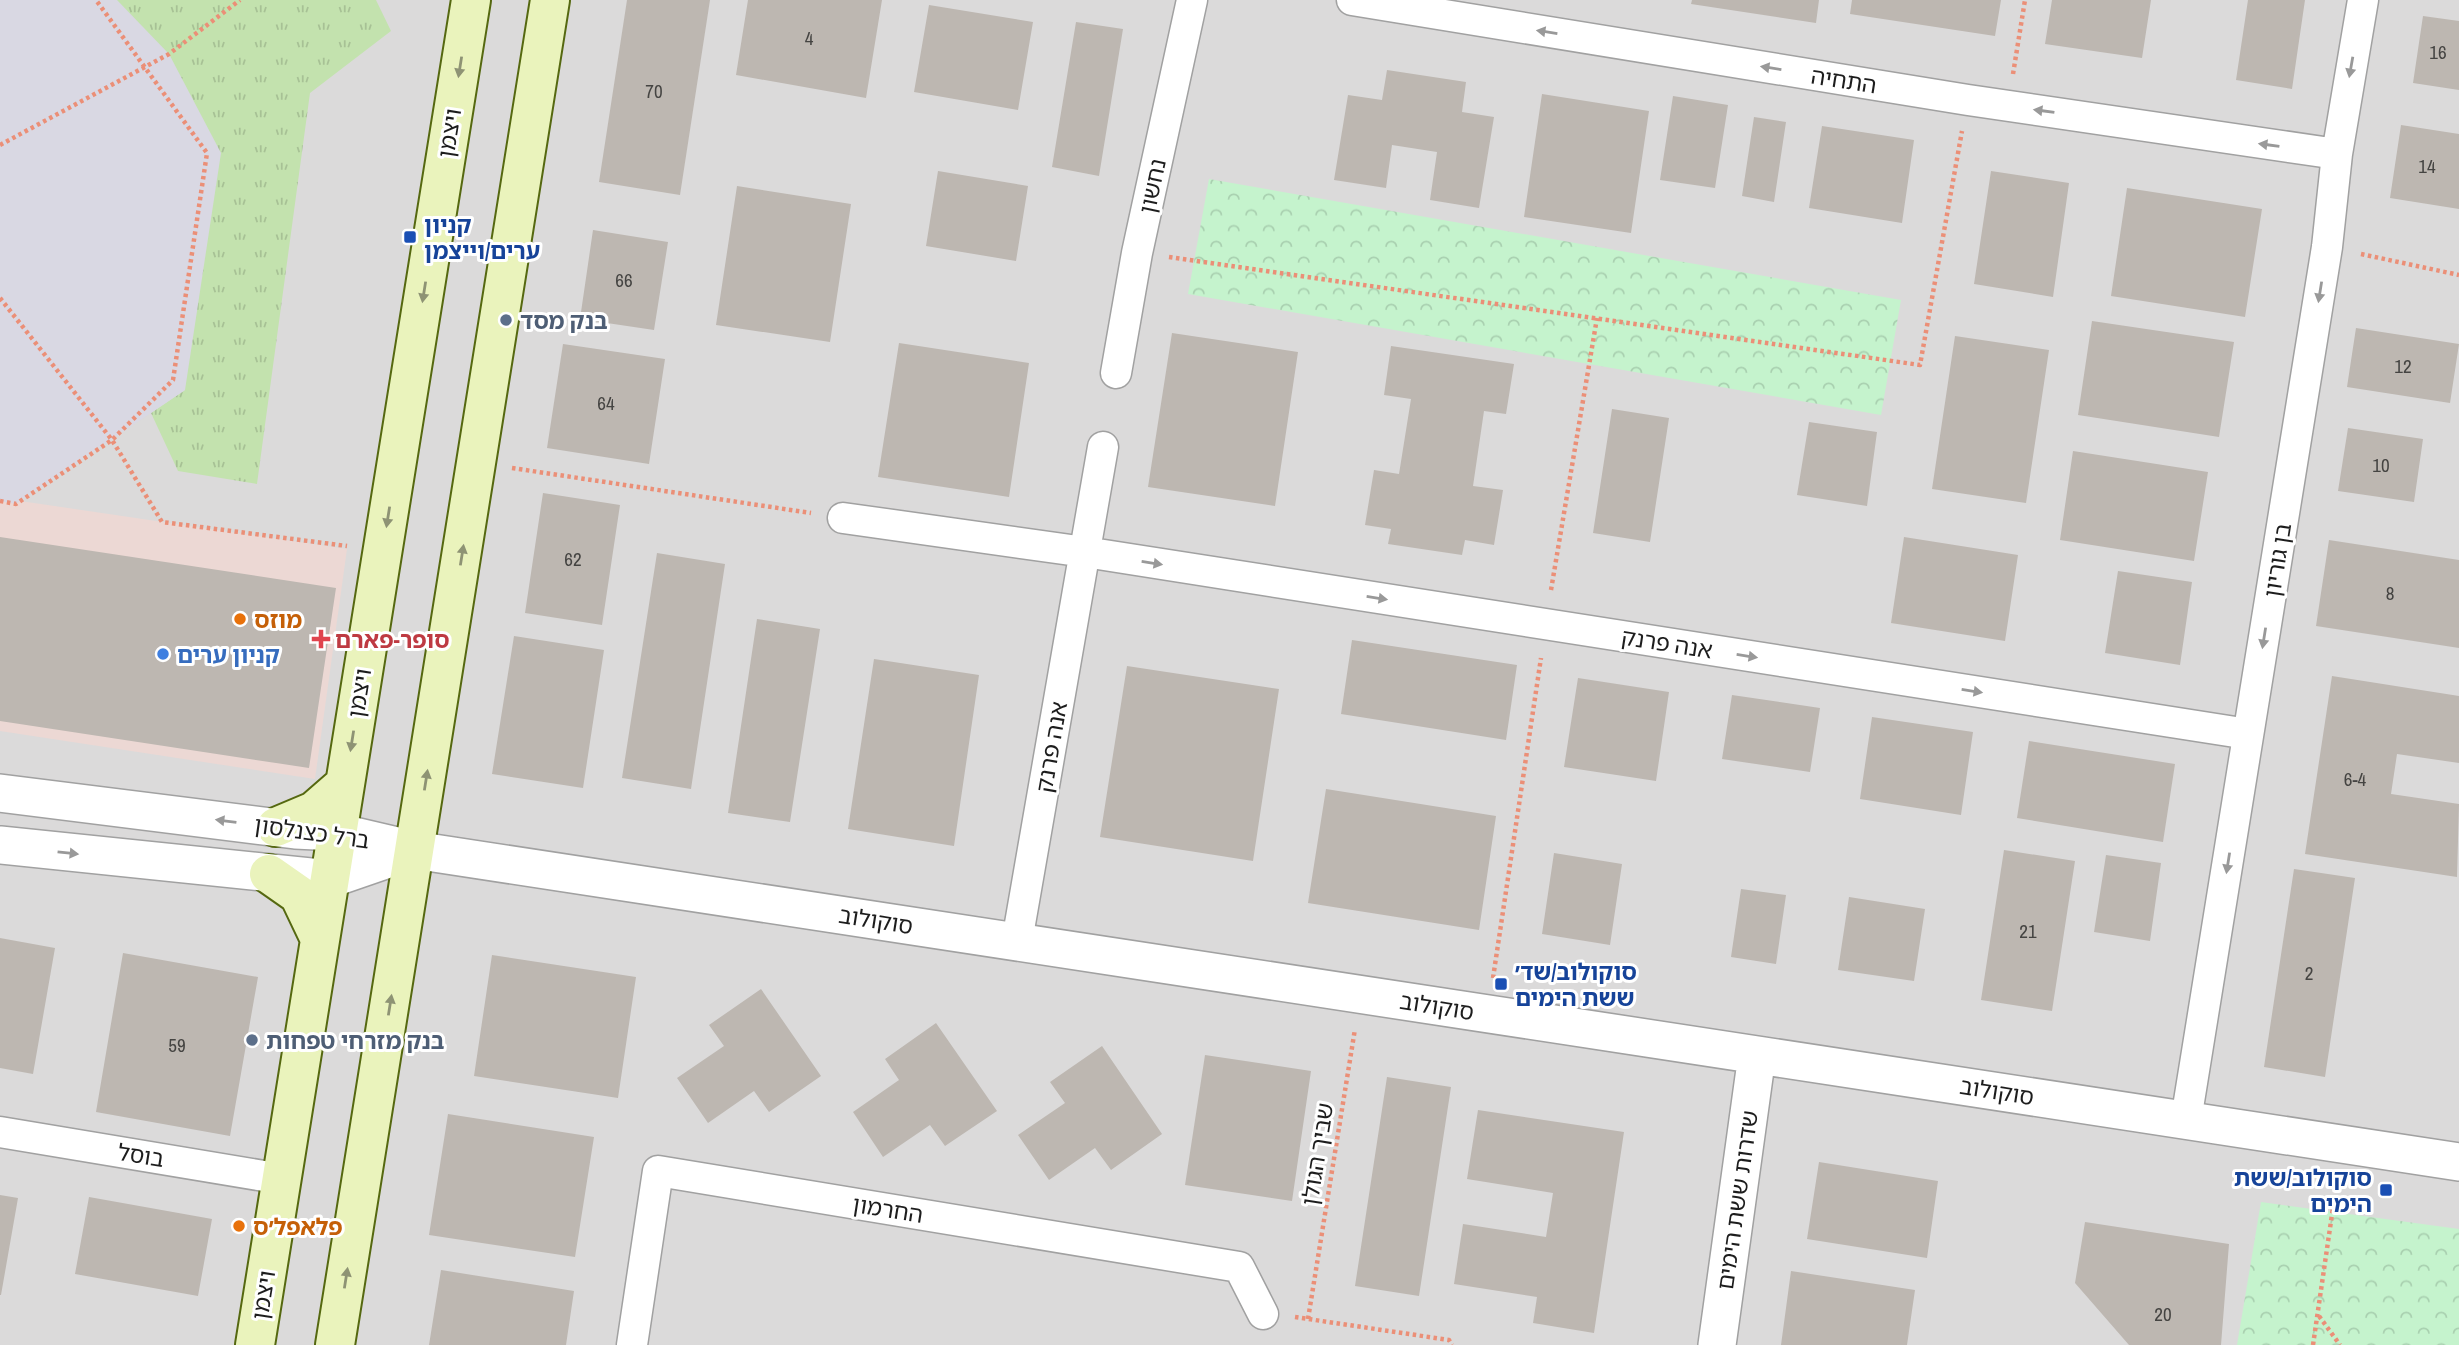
<svg xmlns="http://www.w3.org/2000/svg" width="2459" height="1345" font-family="'Archivo Narrow','Noto Sans Hebrew',sans-serif">
<defs>
<pattern id="grass-tufts" width="24" height="20" patternUnits="userSpaceOnUse" patternTransform="scale(1.75)"><rect width="24" height="20" fill="#c3e2ae"/><path d="M3 7l-1-3M5 7V3M7 7l1-3M15 17l-1-3M17 17v-4M19 17l1-3" fill="none" stroke="#a7c195"/></pattern>
<pattern id="park-crowns" width="20" height="18" patternUnits="userSpaceOnUse" patternTransform="scale(1.75)"><rect width="20" height="18" fill="#c5f3cd"/><path d="M2 6a3 3 0 1 1 6 0M12 15a3 3 0 1 1 6 0" fill="none" stroke="#a9d0b0"/></pattern>
</defs>
<rect width="100%" height="100%" fill="#edebe4"/>
<path fill="#dbdada" d="M0,0H2459V1345H0Z"/>
<path fill="#ecd8d4" d="M0,498L347,549L315,779L0,731Z"/>
<path fill="url(#grass-tufts)" d="M114,0H376L391,31L310,93L257,484L178,471L151,413L185,390Z"/>
<path fill="url(#park-crowns)" d="M1209,179L1901,300L1881,415L1188,294Z
M2261,1202L2459,1229V1345H2237Z"/>
<path fill="#d9d8e3" d="M0,0H117L169,54L221,153L185,390L16,504L0,501Z"/>
<path fill="#bdb7b1" d="M627,0H710L680,195L599,182Z
M748,0H882L866,98L736,75Z
M1692,0H1819L1816,23L1691,4Z
M1852,0H2001L1995,36L1850,14Z
M2052,0H2151L2142,58L2045,44Z
M2248,0H2305L2292,89L2236,80Z
M929,5L1033,22L1018,110L914,92Z
M2423,16L2459,21V90L2413,83Z
M1076,22L1123,29L1099,176L1052,167Z
M1387,70L1466,82L1462,112L1494,117L1479,208L1430,200L1437,152L1392,145L1386,188L1334,180L1348,95L1382,100Z
M1542,94L1649,111L1631,233L1524,217Z
M1673,96L1728,105L1715,188L1660,180Z
M1754,117L1786,122L1774,202L1742,196Z
M2401,125L2459,134V209L2390,198Z
M1822,126L1914,140L1902,223L1809,208Z
M938,171L1028,186L1016,261L926,246Z
M1991,171L2069,183L2053,297L1974,284Z
M737,186L851,204L830,342L716,325Z
M2127,188L2262,209L2245,317L2111,296Z
M593,230L668,242L654,330L580,319Z
M2092,321L2234,342L2219,437L2078,415Z
M2356,328L2459,344L2450,403L2347,387Z
M1172,333L1298,352L1275,506L1148,487Z
M1955,336L2049,350L2026,503L1932,489Z
M899,343L1029,363L1009,497L878,477Z
M563,344L665,359L649,464L547,448Z
M1391,346L1514,364L1506,414L1484,411L1473,486L1503,490L1494,545L1465,540L1462,555L1388,544L1391,529L1365,525L1374,470L1399,474L1411,399L1384,395Z
M1612,409L1669,418L1650,542L1593,533Z
M1809,422L1877,432L1867,506L1797,495Z
M2348,428L2423,439L2414,502L2338,491Z
M2073,451L2208,472L2194,561L2060,540Z
M543,493L620,505L602,625L525,613Z
M0,537L336,588L309,768L0,721Z
M1904,537L2018,555L2005,641L1891,623Z
M2329,540L2459,560V648L2316,626Z
M657,553L725,564L691,789L622,778Z
M2118,571L2192,582L2180,665L2105,653Z
M757,619L820,629L790,822L728,813Z
M514,636L604,650L583,788L492,774Z
M1352,640L1517,665L1506,740L1341,714Z
M874,659L979,675L954,846L848,829Z
M1127,666L1279,689L1253,861L1100,837Z
M2332,676L2459,696V763L2397,754L2391,794L2459,804L2457,877L2305,854Z
M1578,678L1669,692L1656,781L1564,767Z
M1732,695L1820,708L1810,772L1722,759Z
M1872,717L1973,732L1961,815L1860,799Z
M2029,741L2175,764L2163,842L2017,818Z
M1326,789L1496,816L1479,930L1308,903Z
M2004,850L2075,861L2052,1011L1981,1000Z
M1554,853L1622,864L1610,945L1542,934Z
M2106,855L2161,863L2150,941L2094,932Z
M2294,869L2355,878L2325,1077L2264,1067Z
M1741,889L1786,895L1776,964L1731,957Z
M1849,897L1925,909L1914,981L1838,970Z
M0,938L55,948L33,1074L0,1068Z
M123,953L258,977L230,1136L96,1112Z
M492,955L636,977L618,1098L474,1076Z
M761,989L821,1076L769,1112L754,1091L708,1123L677,1078L724,1046L709,1025Z
M936,1023L997,1111L945,1146L930,1125L883,1157L853,1112L899,1080L885,1059Z
M1102,1046L1162,1134L1111,1170L1095,1148L1049,1180L1018,1135L1065,1103L1050,1082Z
M1205,1055L1311,1071L1292,1201L1185,1185Z
M1387,1077L1451,1087L1419,1296L1355,1286Z
M1478,1110L1624,1132L1594,1333L1533,1323L1537,1297L1454,1284L1463,1224L1546,1237L1553,1193L1467,1179Z
M448,1114L594,1137L575,1257L429,1235Z
M1819,1162L1938,1181L1927,1258L1807,1239Z
M0,1195L18,1198L1,1295H0Z
M89,1197L212,1219L198,1296L75,1274Z
M2085,1222L2229,1244L2221,1345H2129L2075,1283Z
M441,1270L574,1291L566,1345H429Z
M1791,1271L1915,1290L1907,1345H1781Z"/>
<g fill="none" stroke-linecap="round" stroke-linejoin="round">
<defs>
<path id="minor" d="M1352,0L1968,100L2337,154
M1116,373L1137,253L1192,0
M843,518L1085,552L2248,734
M1017,941L1103,447
M2186,1120L2327,247L2337,154L2363,0
M0,1132L282,1179
M632,1345L658,1171L1239,1267L1263,1314"/>
<path id="tertiary" d="M0,793L295,830L337,832L414,850L2459,1162
M0,845L330,879L414,850
M1717,1345L1757,1055"/>
<path id="secondary" d="M276,827L314,811L345,784
M269,874L299,895L320,939
M255,1345L471,0
M335,1345L550,0"/>
</defs>
<use href="#minor" stroke="#a1a1a1" stroke-width="33"/>
<use href="#tertiary" stroke="#a1a1a1" stroke-width="40"/>
<use href="#secondary" stroke="#556810" stroke-width="42"/>
<path stroke="#eb8f77" stroke-width="4.5" stroke-dasharray="3.5 3.5" stroke-linecap="butt" d="M2013,74L2025,0
M0,145L169,54L240,0
M2361,254L2459,275
M1169,257L1920,365L1962,131
M0,298L112,440L162,522L347,546
M512,468L811,513
M0,501L16,504L112,440L173,380L207,153L96,0
M1551,590L1597,318
M1493,978L1541,658
M2319,1316L2340,1345
M1295,1317L1449,1340L1452,1345
M1308,1319L1355,1029
M2313,1345L2337,1180"/>
<use href="#minor" stroke="#fff" stroke-width="30"/>
<use href="#tertiary" stroke="#fff" stroke-width="37"/>
<use href="#secondary" stroke="#eaf3bc" stroke-width="38"/>
</g>
<defs><path id="oneway-solid" d="M-6-.8H1V-3.2L6.5 0L1 3.2V.8H-6Z" transform="scale(1.75)"/></defs>
<g fill="#999">
<use href="#oneway-solid" transform="translate(1547 32) rotate(-171)"/>
<use href="#oneway-solid" transform="translate(2351 67) rotate(100)"/>
<use href="#oneway-solid" transform="translate(1771 68) rotate(-171)"/>
<use href="#oneway-solid" transform="translate(2044 111) rotate(-172)"/>
<use href="#oneway-solid" transform="translate(2269 145) rotate(-172)"/>
<use href="#oneway-solid" transform="translate(2320 292) rotate(99)"/>
<use href="#oneway-solid" transform="translate(1152 563) rotate(9)"/>
<use href="#oneway-solid" transform="translate(1377 598) rotate(9)"/>
<use href="#oneway-solid" transform="translate(2264 638) rotate(99)"/>
<use href="#oneway-solid" transform="translate(1747 656) rotate(9)"/>
<use href="#oneway-solid" transform="translate(1972 691) rotate(9)"/>
<use href="#oneway-solid" transform="translate(226 821) rotate(-173)"/>
<use href="#oneway-solid" transform="translate(68 853) rotate(6)"/>
<use href="#oneway-solid" transform="translate(2228 863) rotate(99)"/>
</g>
<g fill="#8e9374">
<use href="#oneway-solid" transform="translate(460 67) rotate(99)"/>
<use href="#oneway-solid" transform="translate(424 292) rotate(99)"/>
<use href="#oneway-solid" transform="translate(388 517) rotate(99)"/>
<use href="#oneway-solid" transform="translate(462 555) rotate(-81)"/>
<use href="#oneway-solid" transform="translate(352 741) rotate(99)"/>
<use href="#oneway-solid" transform="translate(426 780) rotate(-81)"/>
<use href="#oneway-solid" transform="translate(390 1005) rotate(-81)"/>
<use href="#oneway-solid" transform="translate(346 1278) rotate(-81)"/>
</g>
<g fill="#1a4fb4" stroke="#fff" stroke-width="2.5">
<rect x="403" y="230" width="14" height="14" rx="3.5"/>
<rect x="1494" y="977" width="14" height="14" rx="3.5"/>
<rect x="2379" y="1183" width="14" height="14" rx="3.5"/>
</g>
<g fill="#5c6f8a" stroke="#fff" stroke-width="2.5">
<circle cx="506" cy="320" r="7"/>
<circle cx="252" cy="1040" r="7"/>
</g>
<g fill="#e8710a" stroke="#fff" stroke-width="2.5">
<circle cx="240" cy="619" r="7"/>
<circle cx="239" cy="1226" r="7"/>
</g>
<path fill="#e0444e" stroke="#fff" stroke-width="2.5" d="M317.5 628.5h7v7h7v7h-7v7h-7v-7h-7v-7h7z"/>
<circle fill="#3f7fe0" stroke="#fff" stroke-width="2.5" cx="163" cy="654" r="7"/>
<g text-anchor="middle" dominant-baseline="central" stroke-width="6" stroke-linejoin="round" paint-order="stroke">
<g font-size="19" fill="#454442">
<text x="809" y="38">4</text>
<text x="2438" y="52">16</text>
<text x="654" y="91">70</text>
<text x="2427" y="166">14</text>
<text x="624" y="280">66</text>
<text x="2403" y="366">12</text>
<text x="606" y="403">64</text>
<text x="2381" y="465">10</text>
<text x="573" y="559">62</text>
<text x="2390" y="593">8</text>
<text x="2355" y="779">6-4</text>
<text x="2028" y="931">21</text>
<text x="2309" y="973">2</text>
<text x="177" y="1045">59</text>
<text x="2163" y="1314">20</text>
</g>
<g font-size="23" fill="#1d1d1d" stroke="#fff">
<text transform="translate(1844 80) rotate(9)">התחיה</text>
<text transform="translate(449 133) rotate(-81)">ויצמן</text>
<text transform="translate(1152 186) rotate(-78)">נחשון</text>
<text transform="translate(2277 560) rotate(-81)">בן גוריון</text>
<text transform="translate(1667 643) rotate(9)">אנה פרנק</text>
<text transform="translate(359 693) rotate(-81)">ויצמן</text>
<text transform="translate(1051 747) rotate(-80)">אנה פרנק</text>
<text transform="translate(312 832) rotate(8)">ברל כצנלסון</text>
<text transform="translate(876 920) rotate(9)">סוקולוב</text>
<text transform="translate(1437 1006) rotate(9)">סוקולוב</text>
<text transform="translate(1997 1091) rotate(9)">סוקולוב</text>
<text transform="translate(1317 1154) rotate(-81)">שביך הגולן</text>
<text transform="translate(141 1155) rotate(9)">בוסל</text>
<text transform="translate(1737 1200) rotate(-82)">שדרות ששת הימים</text>
<text transform="translate(888 1209) rotate(9)">החרמון</text>
<text transform="translate(263 1295) rotate(-81)">ויצמן</text>
</g>
<g font-size="23" font-weight="bold" fill="#164399" stroke="#fff" text-anchor="start">
<text x="424" y="224">קניון<tspan x="424" dy="26">ערים/וייצמן</tspan></text>
<text x="1515" y="971">סוקולוב/שד׳<tspan x="1515" dy="26">ששת הימים</tspan></text>
<text x="2372" y="1177" text-anchor="end">סוקולוב/ששת<tspan x="2372" dy="26">הימים</tspan></text>
</g>
<g font-size="23" font-weight="bold" fill="#4e5e75" stroke="#fff" text-anchor="start">
<text x="520" y="320">בנק מסד</text>
<text x="266" y="1040">בנק מזרחי טפחות</text>
</g>
<g font-size="23" font-weight="bold" fill="#c56008" stroke="#fff" text-anchor="start">
<text x="254" y="619">מוזס</text>
<text x="253" y="1226">פלאפל׳ס</text>
</g>
<g font-size="23" font-weight="bold" fill="#be3a42" stroke="#fff" text-anchor="start">
<text x="335" y="639">סופר-פארם</text>
</g>
<g font-size="23" font-weight="bold" fill="#366cbe" stroke="#fff" text-anchor="start">
<text x="177" y="654">קניון ערים</text>
</g>
</g>
</svg>
